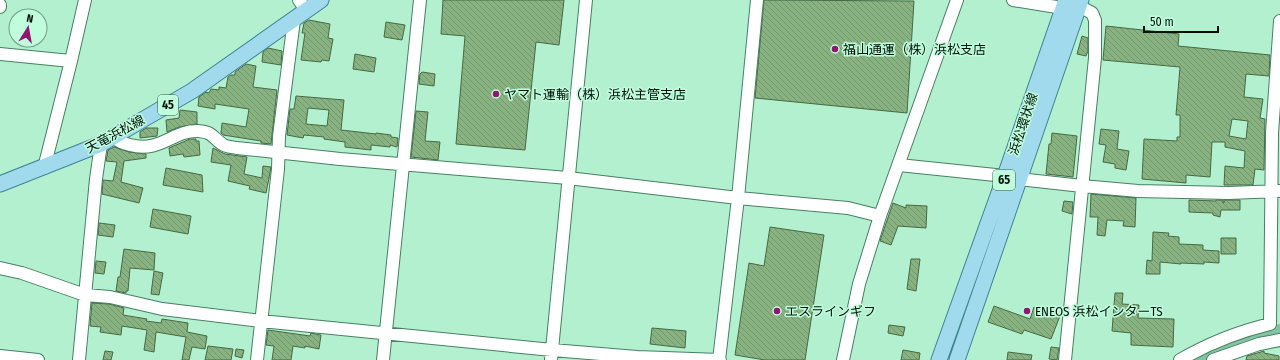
<svg xmlns="http://www.w3.org/2000/svg" width="1280" height="360" font-family="'Fira Sans Condensed','Noto Sans JP',sans-serif">
<defs>
<pattern id="building-back-hatch" width="6" height="6" patternUnits="userSpaceOnUse"><rect width="6" height="6" fill="#88b281"/><path d="M-1 5l2 2M0 0l6 6M5-1l2 2" fill="none" stroke="#74986e"/></pattern>
</defs>
<rect width="100%" height="100%" fill="#b3f0cf"/>
<g fill="none" stroke-linecap="round" stroke-linejoin="round">
<path stroke="#83c4a2" stroke-width="18" d="M1199,360C1225,346 1251,338 1280,333"/>
</g>
<path fill="url(#building-back-hatch)" stroke="#466a41" fill-rule="evenodd" d="M443,0H564L559,45L536,42L525,150L456,144L465,36L441,34Z
M764,0L914,1L907,113L755,98Z
M309,20L330,24L328,38L333,39L329,61L322,60L321,62L301,60L305,33H302L304,23Z
M386,22L405,25L402,40L384,37Z
M1106,26L1179,34L1178,46L1270,55L1269,76L1246,74L1244,97L1263,99L1260,118L1265,119L1264,170L1255,169L1253,185H1224L1225,166L1244,168L1245,151L1225,147V142H1212L1210,177L1186,175V183L1142,179L1144,139L1177,141V137H1180V115H1176L1180,67L1103,60ZM1232,119L1248,121L1246,139L1229,136Z
M1082,36L1088,38V51L1086,56L1077,54Z
M268,48L282,51L281,65L262,62L263,52Z
M355,54L376,58L374,72L353,69Z
M246,64L256,66L253,87L277,90L271,144L261,143V141L223,135L221,133L222,123L246,127L249,109L215,104V109L198,106L199,97L206,92L209,93L211,89L219,90V87L226,88L228,77L231,75H235V72Z
M422,72L435,74L434,86L419,84L420,74Z
M296,96L344,100L341,130L376,134V133L391,135V137L398,138L397,147L390,145V147L371,145V150L345,147V142L324,139V137L304,135L303,138L287,135L290,109H294ZM308,108L329,110L327,126L306,124Z
M180,110L197,112V124L179,127L167,132L166,120L179,118Z
M416,111L428,112L425,141L440,142L438,160L411,157Z
M146,128H158L157,136L140,138V132Z
M1101,129L1119,131L1117,149L1129,151L1126,170L1115,168V164L1103,162L1106,145L1099,144Z
M1052,133L1077,136L1073,177L1046,174L1049,144H1051Z
M190,139H196V141H199L200,155L184,157L183,154L170,156L169,148Z
M114,147L129,152L146,154V158L124,161L121,182L143,188L139,203L102,194L103,180L113,181L117,162L106,161L108,150Z
M213,148L225,154L247,157L244,174L262,178L263,166L271,167L269,178L266,193L249,189L250,186L228,181L231,165L211,162Z
M166,168L202,175L203,192L163,185Z
M1091,194L1136,198L1135,227L1123,226L1124,221L1107,220L1105,236L1097,235L1098,217H1090Z
M1189,200L1216,201V200H1223V203H1224V200H1240V210H1221L1220,217L1213,215V213L1189,212Z
M1064,201L1073,202L1072,214L1062,211Z
M893,203L906,208V205L927,206L926,228L898,226L891,245L880,241Z
M153,209L191,216L188,234L150,227Z
M99,223L115,225L113,237L98,235Z
M770,227L824,235L805,360H765L735,355L749,263L764,266Z
M1153,232L1169,233L1168,236L1179,237V244L1203,245V250L1219,251V263L1204,262V264L1181,263V264L1160,262V274H1146L1147,260L1152,261Z
M1221,238H1236V254H1221Z
M124,249L155,253L154,270L130,268L128,291H126V293L116,291L118,277H120Z
M911,259H920L916,291L907,289Z
M96,261L106,262L104,274L95,273Z
M154,271L163,273L159,295L151,294Z
M1115,293H1123L1122,304L1139,305L1138,318L1174,319L1173,347L1131,345V333L1112,331Z
M92,303L109,304L124,308L123,315L147,319L146,321L161,323L162,319L188,323L187,332L207,336L205,349L192,347L189,360H182L186,337L156,332L154,352L144,350L147,330L122,326L121,335L100,332L101,327L90,326Z
M994,306L1030,319L1034,307L1060,316L1051,339L1024,330L1022,334L988,322Z
M889,325L905,327L903,336L888,333Z
M652,328L686,331L685,348L650,344Z
M268,330L310,336L311,333L321,335L319,349L305,346V348L293,346L291,360H272L274,346L266,345Z
M208,346L233,349L231,360H205Z
M1051,347L1059,348L1057,360L1049,359Z
M236,349L244,350L242,358L235,356Z
M903,350L920,353L919,360H901Z
M105,351L113,352L111,360H103Z
M1264,351V353L1279,356V360H1246L1247,356Z
M1008,352L1032,355L1031,360H1007Z"/>
<g fill="none" stroke-linecap="round" stroke-linejoin="round">
<defs>
<path id="minor" d="M299,0L306,10
M1013,0L1063,8
M0,5V7
M0,54L71,61
M113,137C119,142 123,143 130,145C161,153 173,130 198,131C213,132 212,137 222,144C226,147 232,147 237,148L340,159L568,178L738,198L848,208L880,216
M899,165L1005,176
M44,168L71,61L85,0
M1019,179L1082,186L1138,191L1229,193L1279,191
M0,268L22,273L85,295L110,297L162,309L261,321L552,350L637,357L720,360
M0,356L38,360
M79,360L96,179L101,144
M257,360L278,169L279,136L294,20
M383,360L420,0
M551,360L586,0
M719,360L738,198L757,0
M843,360L859,284L880,216L957,0
M1065,360L1095,58V20L1092,13L1079,6
M1180,360C1209,343 1237,332 1270,324L1272,133L1280,21
M1213,360L1259,344L1280,340"/>
<path id="major" d="M0,184L101,144L113,137L192,91L321,0
M939,360L1005,176L1066,0
M957,360L1081,0"/>
</defs>
<use href="#minor" stroke="#468063" stroke-width="14"/>
<use href="#major" stroke="#3f8494" stroke-width="17"/>
<use href="#minor" stroke="#fff" stroke-width="12"/>
<use href="#major" stroke="#a0daec" stroke-width="15"/>
</g>
<g fill="#911672" stroke="#c0fddd" stroke-width="1.5">
<circle cx="835" cy="49" r="4"/>
<circle cx="496" cy="94" r="4"/>
<circle cx="777" cy="311" r="4"/>
<circle cx="1027" cy="311" r="4"/>
</g>
<g text-anchor="middle" dominant-baseline="central" stroke-width="3" stroke-linejoin="round" paint-order="stroke">
<g fill="#c0fddd" stroke="#3a5848" stroke-width="1">
<rect x="158" y="95" width="20" height="20" rx="3"/>
<rect x="993" y="170" width="22" height="20" rx="3"/>
</g>
<g font-size="12" font-weight="bold" fill="#001208">
<text x="168" y="105">45</text>
<text x="1004" y="180">65</text>
</g>
<g font-size="13" fill="#001208" stroke="#c0fddd" text-anchor="start">
<text x="843" y="49">福山通運（株）浜松支店</text>
<text x="504" y="94">ヤマト運輸（株）浜松主管支店</text>
<text x="785" y="311">エスラインギフ</text>
<text x="1035" y="311">ENEOS 浜松インターTS</text>
</g>
<g font-size="13" fill="#001208" stroke="#c0fddd">
<text transform="translate(1023 124) rotate(-71)">浜松環状線</text>
<text transform="translate(115 134) rotate(-28)">天竜浜松線</text>
</g>
</g>
<g transform="translate(28 28) rotate(11)"><circle r="19" fill="#c0fddd" stroke="#739f88"/>
<path d="M0-3L7 15L0 10L-7 15Z" fill="#911672"/>
<text y="-6" font-size="11" font-weight="bold" text-anchor="middle" fill="#001208">N</text>
</g>
<path d="M1144 26v6h74v-6" fill="none" stroke="#001208" stroke-width="2"/>
<text x="1150" y="26" font-size="12" fill="#001208" stroke="#c0fddd" stroke-width="3" paint-order="stroke">50 m</text>
</svg>
